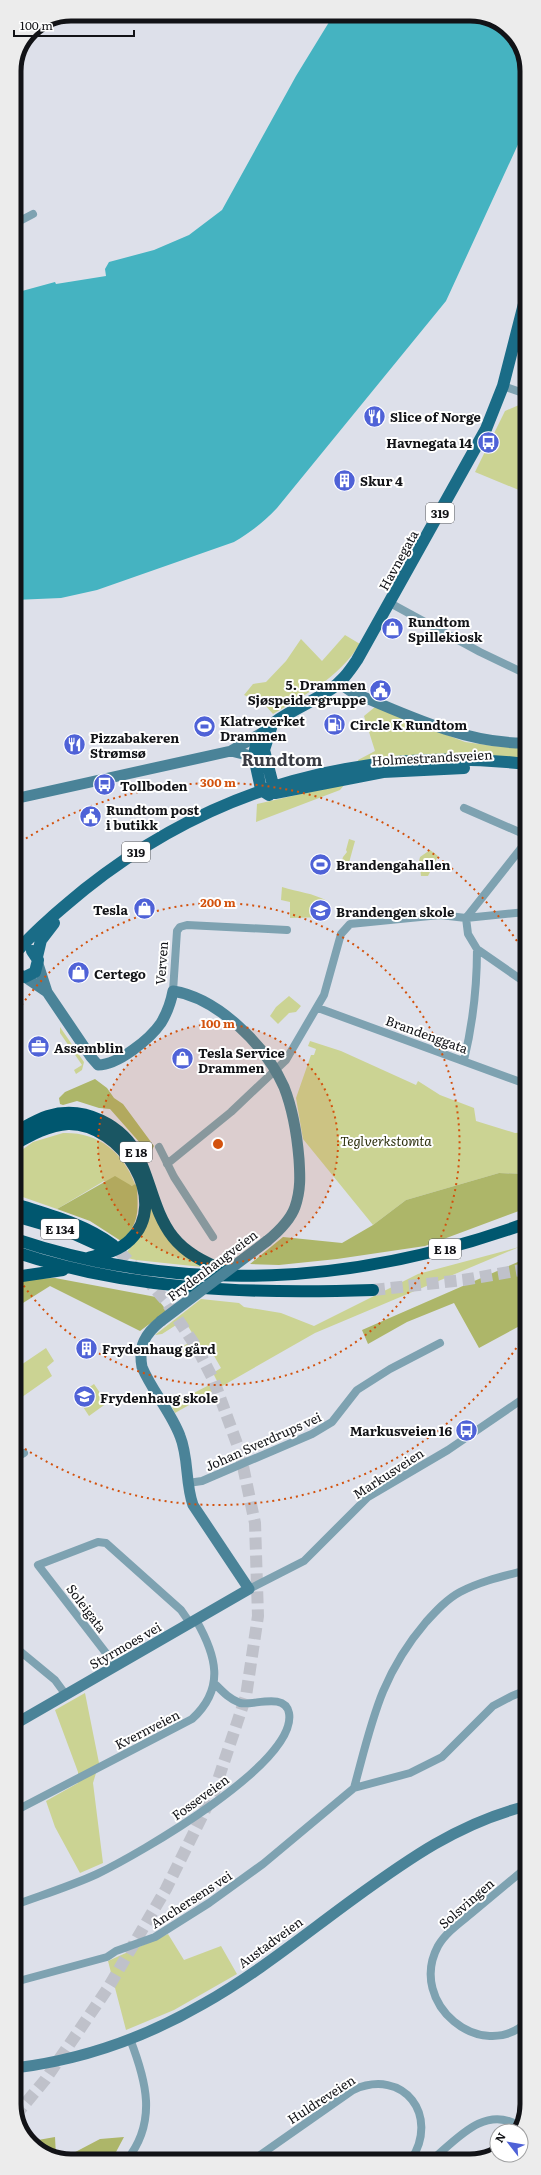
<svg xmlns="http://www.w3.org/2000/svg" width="541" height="2175" font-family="Literata,serif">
<rect width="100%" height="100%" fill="#dde0ea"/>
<path fill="#cbd393" d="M526,402V493L475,472L505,411Z
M345,635L360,644C337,679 308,693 273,714L265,705L244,695L253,684L266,682L286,661L301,639L322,661Z
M375,707L465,742L494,746L526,748V760L455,754V757L358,762V760L375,751L364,716Z
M345,784L340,790L256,822L257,804Z
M349,839L355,841L347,870L340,868L343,857L347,852L346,850Z
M430,850L438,856L428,876H421L420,867L422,863L419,861L420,857Z
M282,887C298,892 313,893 327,901L326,917L290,918V902L281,900Z
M289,996L301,1006L296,1012L289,1013L278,1024L270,1016L276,1007Z
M60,1027L84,1062L82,1070L76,1074L74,1070L82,1065L60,1033Z
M310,1041L341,1051L416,1085L418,1081L440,1095L474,1108L476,1121L515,1133L526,1132L527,1174L499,1173L406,1200L373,1225L303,1139L296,1098L311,1055H314L316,1049L308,1046Z
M63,1133C98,1132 122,1151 135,1184L133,1186L104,1181L57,1209L17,1195L15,1191V1155L33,1142Z
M153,1208L202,1264V1267L136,1260L123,1257C135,1241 149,1231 150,1209Z
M519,1247L315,1333L175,1413L170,1403L179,1395L182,1399L217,1381L213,1373L221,1368L209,1347L201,1351L196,1344L177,1356L174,1351L196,1339L184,1320L162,1334L155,1335L201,1299L239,1303L244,1307L281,1313L314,1326L418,1274Z
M46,1348L54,1361L47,1367L52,1376L15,1402V1369Z
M94,1384L107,1403L89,1416L76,1396Z
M85,1693L99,1763L93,1783L103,1863L80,1873L55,1827L46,1801L78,1783V1772L55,1710Z
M168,1934L184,1960L221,1946L237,1974L174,2010L126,2030L108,1961Z"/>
<path fill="#adb669" d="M95,1079L107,1088L114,1098L123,1104L154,1146L152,1150L148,1152L110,1109L99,1108L77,1101L63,1105L60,1104L59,1098L65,1092Z
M499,1173L527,1174V1208L425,1246L337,1259L279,1265L250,1264L283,1237L342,1243L373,1225L406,1200Z
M115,1176L132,1186L135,1184L137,1186C138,1211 140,1223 121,1241L90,1221L57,1209Z
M527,1258V1322L479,1348L454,1303L407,1322L368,1344L362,1330Z
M55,1278L156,1297L167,1311L140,1331L50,1286L15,1308V1285L26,1279Z
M55,2137L56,2156L36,2148L38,2140Z
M124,2137L116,2152L98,2153L88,2161H67L62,2159L100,2139Z"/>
<path fill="#45b3c1" d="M334,14H477L508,28L526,60V127L446,301L277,508C264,522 251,532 234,542L97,590L61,598L14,600V287L19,285L22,291L55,282L56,284L106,276L105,269L109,262L154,250L189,235L222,210L296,76Z"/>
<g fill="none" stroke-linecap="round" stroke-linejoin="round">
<path stroke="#bfc1ca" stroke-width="12" stroke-dasharray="12 6" stroke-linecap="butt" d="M373,1290L463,1280L527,1269
M15,2116L45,2080L108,1988L166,1889L214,1792L246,1696L258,1616L255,1523L240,1452L214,1381L197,1348L165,1300L149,1282L113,1245"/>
<path stroke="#7ea2b1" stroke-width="8" d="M14,224L33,214
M503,386L526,394
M390,603L480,652L526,674
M464,808L526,835
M466,918L526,842
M466,918L468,934L477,949L526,983
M14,933L16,938
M173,991L177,931L180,927L187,925L287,930
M318,1008L526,1084
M464,1060C473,1023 477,988 477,949
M159,1147L174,1177L213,1237
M167,1164L231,1112L286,1060L324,995L341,934L350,924L440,915L466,918L526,912
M15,1263L18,1254
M15,1458L24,1453
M188,1483L202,1481L312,1434L332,1422L357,1390L390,1369L440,1343
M249,1589L304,1561L368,1497L448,1450L527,1396
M15,1647L55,1680L66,1695
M116,1666L38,1565L98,1542L106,1543L181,1610L190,1623
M354,1788C372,1722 380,1676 426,1622C436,1611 447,1599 460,1592C481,1581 504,1576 527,1570
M15,1811L192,1719C226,1688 216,1655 196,1620
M527,1867C509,1882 491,1897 473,1912C461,1922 446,1932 438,1946C407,2004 482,2064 527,2022
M15,1905C42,1895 71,1886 97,1874C137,1855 298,1763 289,1713C285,1692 253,1706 240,1703C229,1699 222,1691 214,1683
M15,1982L107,1957L116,1951L155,1937L209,1903L263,1864L354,1788L410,1773L442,1757L493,1706L512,1696L527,1690
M253,2160L353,2090C404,2067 440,2116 411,2160
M432,2160C456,2140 485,2104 519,2126
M126,2161C158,2122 146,2080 130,2039"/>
<path stroke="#4a8398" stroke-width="11" d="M339,683L352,692C406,715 467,744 526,743
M231,751L255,757L262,752
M14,799L231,751L260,734
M38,964L47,992
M25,977L47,992L91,1057L98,1065C118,1065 150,1039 161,1023C167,1013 171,1002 173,991C218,998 266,1046 284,1087C293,1110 297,1135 299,1159C300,1175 301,1190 295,1207C290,1221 278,1232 267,1241
M15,1724L249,1589L193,1505C185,1483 189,1458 180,1436C171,1412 152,1391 142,1367C138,1346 145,1334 161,1321
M15,2068C81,2060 146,2037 203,2004C255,1975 304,1935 352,1900C407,1860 460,1822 527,1806"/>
<path stroke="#1a6c87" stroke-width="12" d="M270,793L273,785L264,750L271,728
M275,793L383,772L464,768
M269,795L261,790C259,775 252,759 256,745C262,721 309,705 328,691C341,683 349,672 357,660L486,429L503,386L526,296
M18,950C39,927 62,908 85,889C213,787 364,745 526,764
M37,957L41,940L54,923
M14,974L25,977L35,972L38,960L32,951"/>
<path stroke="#00576f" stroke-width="12" d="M15,1132C25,1127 36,1120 48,1116C84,1105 123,1125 139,1158C151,1184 155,1214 173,1237C188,1256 210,1264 231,1274
M15,1144C31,1135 49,1125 68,1124C122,1123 171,1202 130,1240C119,1251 103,1254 88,1258
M15,1204C49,1215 83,1223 113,1245
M15,1216L70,1232L103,1247
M15,1239C185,1296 359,1284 527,1223
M15,1252C131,1291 252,1294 373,1290
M15,1277L63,1270"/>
<path stroke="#4a8398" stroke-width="11" d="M161,1321L267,1241"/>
</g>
<circle cx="218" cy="1144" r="120" fill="#d3520d" fill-opacity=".12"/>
<g fill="none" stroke="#d3520d" stroke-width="2" stroke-dasharray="2 4">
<circle cx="218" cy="1144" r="120"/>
<path d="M15 1015A241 241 0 1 1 15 1273"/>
<path d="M526 1333A361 361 0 0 1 16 1443M16 845A361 361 0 0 1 526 955"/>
</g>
<defs>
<symbol id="restaurant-disc" viewBox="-11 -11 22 22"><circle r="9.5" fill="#4f62d7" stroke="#fff"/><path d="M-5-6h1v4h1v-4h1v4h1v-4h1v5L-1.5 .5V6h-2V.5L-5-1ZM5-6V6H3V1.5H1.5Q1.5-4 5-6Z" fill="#fff"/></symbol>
<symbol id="bus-disc" viewBox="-11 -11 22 22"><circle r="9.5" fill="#4f62d7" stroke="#fff"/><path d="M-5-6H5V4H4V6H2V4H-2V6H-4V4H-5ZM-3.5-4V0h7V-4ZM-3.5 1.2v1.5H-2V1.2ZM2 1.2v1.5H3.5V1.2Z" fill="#fff"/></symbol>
<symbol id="building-disc" viewBox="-11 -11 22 22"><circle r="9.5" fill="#4f62d7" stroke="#fff"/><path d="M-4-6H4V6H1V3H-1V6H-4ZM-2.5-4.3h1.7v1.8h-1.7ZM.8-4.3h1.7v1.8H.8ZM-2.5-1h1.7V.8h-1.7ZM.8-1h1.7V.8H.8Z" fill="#fff"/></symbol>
<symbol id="shop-disc" viewBox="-11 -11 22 22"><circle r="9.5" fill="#4f62d7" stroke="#fff"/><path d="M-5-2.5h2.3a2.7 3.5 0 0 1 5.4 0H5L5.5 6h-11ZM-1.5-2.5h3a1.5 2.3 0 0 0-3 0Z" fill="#fff"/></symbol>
<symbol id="civic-disc" viewBox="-11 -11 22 22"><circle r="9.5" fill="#4f62d7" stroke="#fff"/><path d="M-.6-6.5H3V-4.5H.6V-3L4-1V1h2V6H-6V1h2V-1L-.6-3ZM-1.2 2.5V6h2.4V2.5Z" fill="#fff"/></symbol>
<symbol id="fuel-disc" viewBox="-11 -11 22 22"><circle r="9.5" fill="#4f62d7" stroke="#fff"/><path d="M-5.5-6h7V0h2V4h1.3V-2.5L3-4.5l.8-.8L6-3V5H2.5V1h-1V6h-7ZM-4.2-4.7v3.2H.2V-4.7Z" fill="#fff"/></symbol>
<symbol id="stadium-disc" viewBox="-11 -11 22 22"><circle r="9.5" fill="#4f62d7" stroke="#fff"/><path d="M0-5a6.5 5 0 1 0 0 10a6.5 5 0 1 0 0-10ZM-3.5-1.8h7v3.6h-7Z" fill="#fff"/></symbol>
<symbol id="school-disc" viewBox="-11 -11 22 22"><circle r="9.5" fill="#4f62d7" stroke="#fff"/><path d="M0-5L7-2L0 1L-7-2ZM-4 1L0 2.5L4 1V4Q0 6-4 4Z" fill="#fff"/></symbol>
<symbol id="office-disc" viewBox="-11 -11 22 22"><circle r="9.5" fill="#4f62d7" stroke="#fff"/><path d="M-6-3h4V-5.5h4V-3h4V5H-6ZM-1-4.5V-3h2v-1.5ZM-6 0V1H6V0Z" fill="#fff"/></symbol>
</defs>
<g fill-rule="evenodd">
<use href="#restaurant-disc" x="362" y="404" width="25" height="25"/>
<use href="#bus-disc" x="476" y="430" width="25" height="25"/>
<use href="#building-disc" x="332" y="468" width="25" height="25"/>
<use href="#shop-disc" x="380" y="616" width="25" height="25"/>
<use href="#civic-disc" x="368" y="678" width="25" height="25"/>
<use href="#fuel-disc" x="322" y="712" width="25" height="25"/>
<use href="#stadium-disc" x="192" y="714" width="25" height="25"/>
<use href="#restaurant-disc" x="62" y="732" width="25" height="25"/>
<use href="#bus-disc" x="92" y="772" width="25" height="25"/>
<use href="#civic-disc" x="78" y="804" width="25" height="25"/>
<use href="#stadium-disc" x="308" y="852" width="25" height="25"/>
<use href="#shop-disc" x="132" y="896" width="25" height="25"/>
<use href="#school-disc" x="308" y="898" width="25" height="25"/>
<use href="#shop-disc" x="66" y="960" width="25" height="25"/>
<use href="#office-disc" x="26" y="1034" width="25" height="25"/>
<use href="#shop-disc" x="170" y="1046" width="25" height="25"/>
<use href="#building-disc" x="74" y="1336" width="25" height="25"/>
<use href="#school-disc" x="72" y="1384" width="25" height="25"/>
<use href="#bus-disc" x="454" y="1418" width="25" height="25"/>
</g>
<g text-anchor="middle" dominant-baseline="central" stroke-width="4" stroke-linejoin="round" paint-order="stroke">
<g fill="#fff" stroke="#595a5d" stroke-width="1">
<rect x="426" y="503" width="28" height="20" rx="3"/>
<rect x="122" y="842" width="28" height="20" rx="3"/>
<rect x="120" y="1142" width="32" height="20" rx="3"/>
<rect x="41" y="1219" width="38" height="20" rx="3"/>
<rect x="429" y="1239" width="32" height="20" rx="3"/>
</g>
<g font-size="12" font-weight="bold" fill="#121317">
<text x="440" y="513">319</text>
<text x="136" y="852">319</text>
<text x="136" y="1152">E 18</text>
<text x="60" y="1229">E 134</text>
<text x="445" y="1249">E 18</text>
</g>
<g font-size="13" font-weight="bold" fill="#121317" stroke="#fff" text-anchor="start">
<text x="390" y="416">Slice of Norge</text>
<text x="472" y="442" text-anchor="end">Havnegata 14</text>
<text x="360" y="480">Skur 4</text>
<text x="408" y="621">Rundtom<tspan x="408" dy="15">Spillekiosk</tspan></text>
<text x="366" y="684" text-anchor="end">5. Drammen<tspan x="366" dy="15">Sjøspeidergruppe</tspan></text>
<text x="220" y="720">Klatreverket<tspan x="220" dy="15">Drammen</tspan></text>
<text x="350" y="724">Circle K Rundtom</text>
<text x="90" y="737">Pizzabakeren<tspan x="90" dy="15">Strømsø</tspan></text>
<text x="120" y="785">Tollboden</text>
<text x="106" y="809">Rundtom post<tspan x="106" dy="15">i butikk</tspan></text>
<text x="336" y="864">Brandengahallen</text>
<text x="128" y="909" text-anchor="end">Tesla</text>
<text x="336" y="911">Brandengen skole</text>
<text x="94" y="973">Certego</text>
<text x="54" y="1047">Assemblin</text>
<text x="198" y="1052">Tesla Service<tspan x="198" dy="15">Drammen</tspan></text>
<text x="102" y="1348">Frydenhaug gård</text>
<text x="100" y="1397">Frydenhaug skole</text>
<text x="452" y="1430" text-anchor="end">Markusveien 16</text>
</g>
<g font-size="13" fill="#121317" stroke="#fff">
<text transform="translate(398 560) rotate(-61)">Havnegata</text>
<text transform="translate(432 757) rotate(-3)">Holmestrandsveien</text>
<text transform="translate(161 963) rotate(-86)">Verven</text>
<text transform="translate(427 1034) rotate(20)">Brandenggata</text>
<text transform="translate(212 1265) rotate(-37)">Frydenhaugveien</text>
<text transform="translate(263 1441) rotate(-24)">Johan Sverdrups vei</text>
<text transform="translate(388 1473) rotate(-33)">Markusveien</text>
<text transform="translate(87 1608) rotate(53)">Soleigata</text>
<text transform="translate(125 1645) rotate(-30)">Styrmoes vei</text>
<text transform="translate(147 1729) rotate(-27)">Kvernveien</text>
<text transform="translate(200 1797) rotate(-36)">Fosseveien</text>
<text transform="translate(191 1899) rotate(-33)">Anchersens vei</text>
<text transform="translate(466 1903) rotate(-41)">Solsvingen</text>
<text transform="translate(270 1942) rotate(-36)">Austadveien</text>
<text transform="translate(321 2099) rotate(-33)">Huldreveien</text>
</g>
<g font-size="13" font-style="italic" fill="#2d300e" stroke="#fff">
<text x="386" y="1140">Teglverkstomta</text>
</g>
<g font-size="17" font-weight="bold" fill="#393b43" stroke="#fff">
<text x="282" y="758">Rundtom</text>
</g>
</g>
<path d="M0 0H541V2175H0ZM71 21H470A50 50 0 0 1 520 71V2104A50 50 0 0 1 470 2154H71A50 50 0 0 1 21 2104V71A50 50 0 0 1 71 21Z" fill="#ececec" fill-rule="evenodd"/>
<path fill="none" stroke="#121317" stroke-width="5" d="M71 21H470A50 50 0 0 1 520 71V2104A50 50 0 0 1 470 2154H71A50 50 0 0 1 21 2104V71A50 50 0 0 1 71 21Z"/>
<circle cx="218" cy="1144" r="6" fill="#d3520d" stroke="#fff" stroke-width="2"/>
<g font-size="12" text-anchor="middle" font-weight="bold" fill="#d3520d" stroke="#fff" stroke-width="4" stroke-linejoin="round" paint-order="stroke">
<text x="218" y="787">300 m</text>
<text x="218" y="907">200 m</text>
<text x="218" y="1028">100 m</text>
</g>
<g transform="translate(509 2143) rotate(301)"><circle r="19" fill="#ffffff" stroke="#a0a1a2"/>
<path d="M0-3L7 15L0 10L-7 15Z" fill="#4f62d7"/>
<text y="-6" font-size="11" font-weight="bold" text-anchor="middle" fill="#121317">N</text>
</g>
<path d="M14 30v6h120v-6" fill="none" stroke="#121317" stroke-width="2"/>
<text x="20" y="30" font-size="12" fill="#121317" stroke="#ffffff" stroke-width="3" paint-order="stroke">100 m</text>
</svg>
